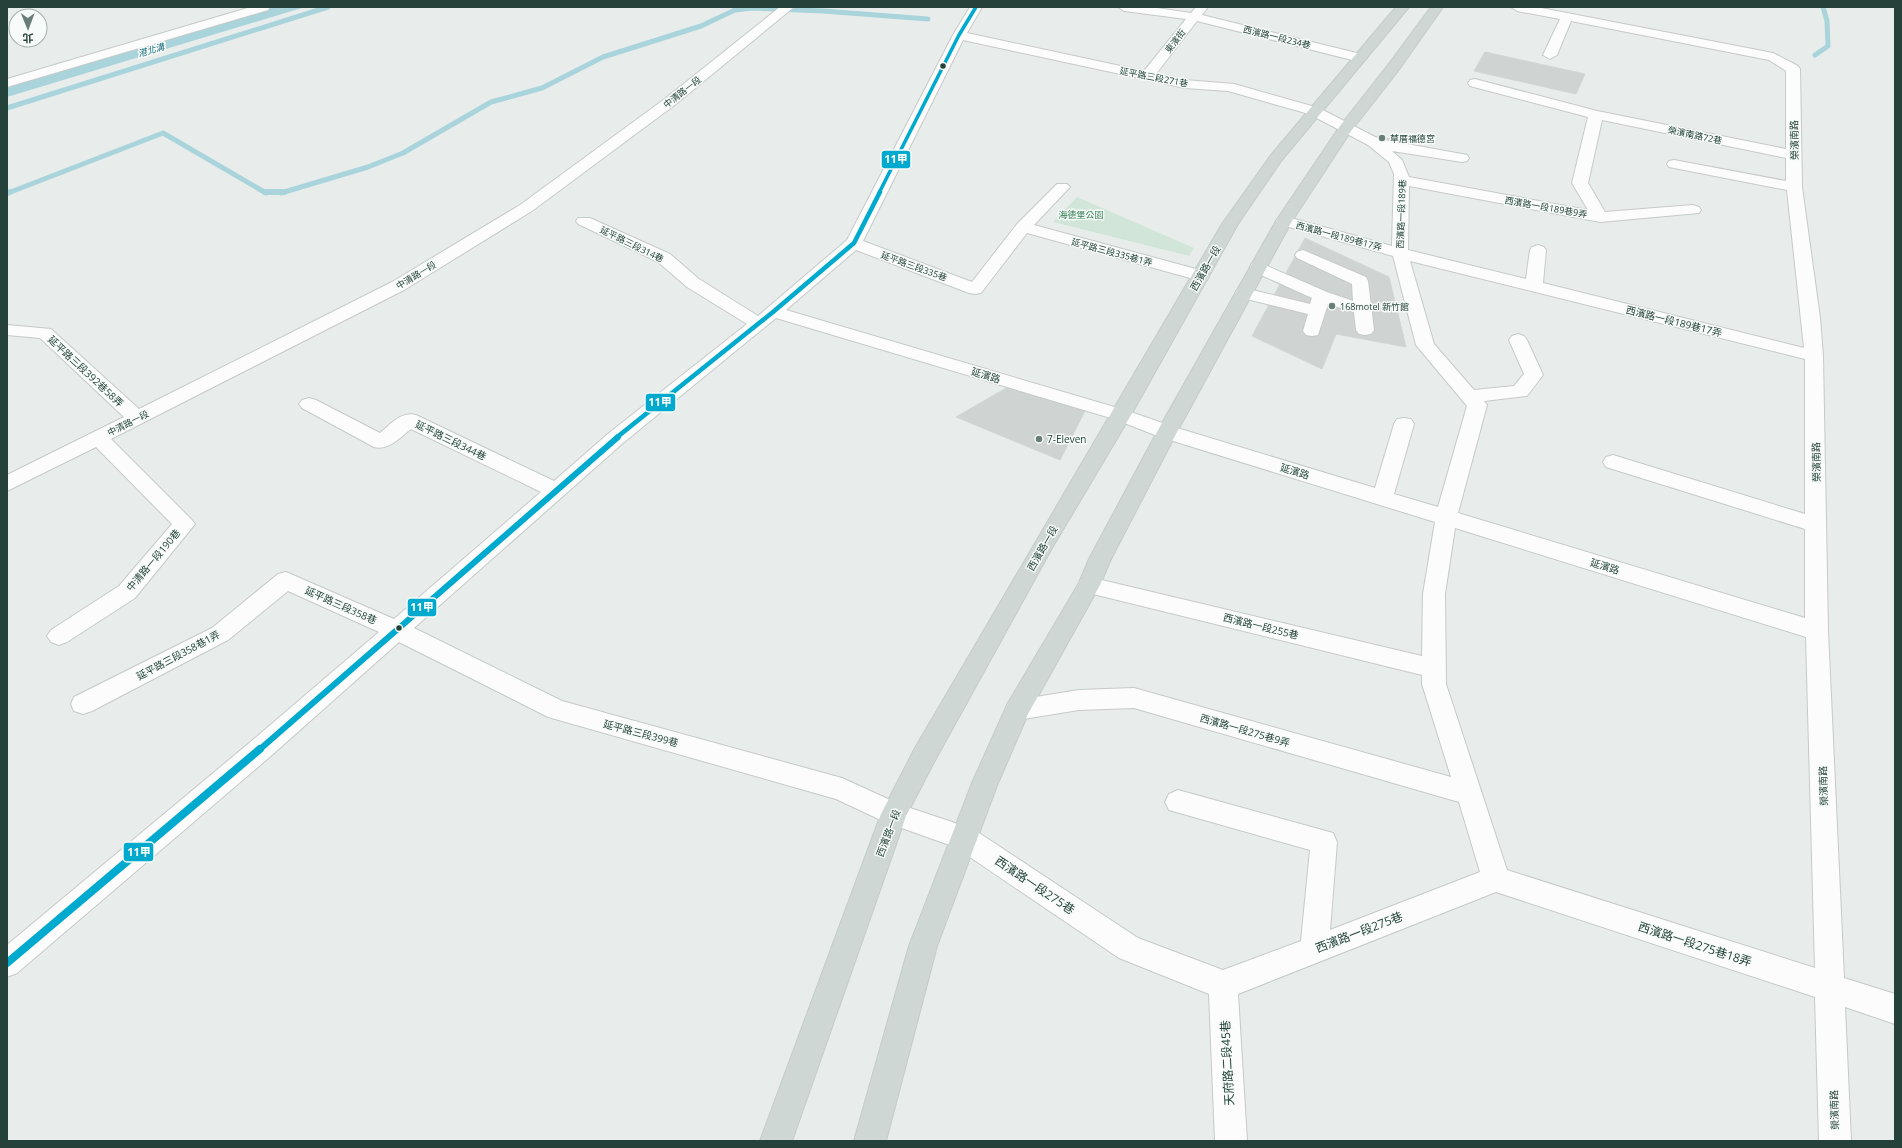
<svg xmlns="http://www.w3.org/2000/svg" width="1902" height="1148" font-family="'Open Sans','Noto Sans TC',sans-serif">
<rect width="100%" height="100%" fill="#e8edeb"/>
<path fill="#d1e6d8" d="M1077,197L1194,248L1189,256L1053,222Z"/>
<path fill="#a9d4db" d="M271,7H305L7,97V86Z"/>
<g fill="none" stroke-linecap="round" stroke-linejoin="round">
<path stroke="#a9d4db" stroke-width="5" d="M1815,55L1828,46L1827,21L1823,7
M7,108L328,7
M8,193L163,133L266,193
M281,193L368,167L403,153L491,102L542,88L603,57L701,26L735,10L753,8L823,11L928,19"/>
<path stroke="#a9d4db" stroke-width="6" d="M265,192H284
M7,193L10,192"/>
</g>
<path fill="#cfd4d2" stroke="#d1d6d4" d="M1485,52L1585,74L1576,94L1474,71Z
M1379,135L1390,139L1386,142L1374,138Z
M1305,238L1389,277L1406,347L1336,334L1322,369L1252,336Z
M1008,387L1085,411L1060,460L956,417Z"/>
<g fill="none" stroke-linecap="round" stroke-linejoin="round">
<defs>
<path id="minor" d="M251,7H270L268,10L7,87V79Z
M780,7H794L676,104L532,211L404,290L111,439L191,519L195,524L135,598L67,642L59,645L51,642L47,636L51,630L119,586L172,524L96,447L7,491V475L124,417L40,338L7,335V325L51,329L139,409L392,282L520,205L666,98Z
M970,7H982L967,33L1144,71L1186,19L1124,11L1118,7H1150L1191,13L1196,7H1208L1202,15L1365,55L1367,58L1360,62L1197,21L1156,74L1185,80L1234,84L1319,108L1379,139L1462,154L1467,155L1469,158L1467,161L1462,162L1392,151L1402,160L1409,177L1588,210L1572,183L1588,117L1470,86L1468,83L1470,80L1475,79L1597,111L1786,149V71L1769,60L1571,21L1557,55L1550,59L1543,55L1560,19L1517,11L1511,7H1536L1773,53L1798,66L1800,69L1802,187L1820,318L1823,356L1828,631L1844,978L1895,994V1024L1845,1007L1851,1141H1819L1815,997L1496,892L1238,994L1247,1141H1215L1209,994L1119,958L955,847L885,822L836,799L548,717L399,642L272,755L17,973L7,977V945L254,739L379,632L288,591L228,640L92,711L83,714L74,711L71,704L74,697L212,628L278,574L286,572L394,619L541,492L411,429C400,437 389,451 374,447L302,408L299,404L302,400L309,398L316,400L380,433C391,424 401,411 416,415L554,481L609,433L747,324L687,287L658,262L578,224L576,221L578,218H590L670,254L699,279L758,316L847,240L953,35ZM963,40L1185,88L1228,91L1309,114L1368,145L1389,162L1394,174L1392,246L1284,216L1278,218L1276,221L1278,224L1393,256L1416,345L1467,406L1438,507L1394,494L1414,424L1411,419L1404,418L1397,419L1394,424L1375,488L1174,427L1128,411L786,310L856,250L969,293L975,294L981,293L1027,233L1201,281L1207,280L1209,276L1207,272L1034,225L1070,187L1067,184H1057L1017,224L972,282L863,241ZM1602,120L1786,158V181L1674,160L1669,161L1667,164L1669,167L1674,168L1787,190L1804,348L1543,283L1546,250L1544,247L1538,245L1532,247L1530,250L1526,279L1408,250L1409,186L1600,222L1699,213L1701,210L1699,207L1693,205L1605,212L1588,183ZM1410,261L1805,359V514L1613,455L1606,457L1603,462L1606,467L1805,529V618L1458,513L1487,405L1484,401L1527,396L1543,375L1527,340L1524,336L1518,334L1512,336L1509,340L1524,374L1514,386L1474,390L1434,344ZM776,318L1114,419L1160,437L1435,522L1423,594L1422,656L1089,577L1081,579L1078,585L1081,591L1089,593L1422,675V684L1451,777L1134,688L1079,690L1017,700L1008,703L1005,710L1008,717L1017,720L1079,710L1134,708L1459,802L1480,872L1330,930L1337,842L1333,833L1178,790L1169,794L1165,802L1169,810L1310,850L1301,941L1223,970L1138,938L973,829L901,805L842,778L562,701L414,628L623,443ZM1455,528L1806,637L1815,968L1507,870L1446,684L1445,594Z
M1303,250L1366,277L1368,281L1374,330L1371,334L1365,335L1359,334L1356,330L1354,312L1328,304L1318,335L1312,336L1306,335L1303,331L1308,314L1238,297L1235,293L1238,289L1244,288L1310,304L1312,298L1252,271L1250,267L1252,263L1258,262L1327,292L1353,301L1352,284L1297,258L1295,255L1297,252Z"/>
<path id="major" d="M1396,7H1409L1281,161L1238,224L1131,415L1052,548L933,764L906,816L792,1141H760L881,814L915,748L1222,224L1271,155Z
M1431,7H1443L1398,71L1351,131L1292,221L1177,432L1111,559L1100,585L1028,714L998,783L937,946L886,1141H854L909,946L972,783L1008,703L1079,583L1089,559L1157,432L1276,221L1340,126L1388,65Z"/>
</defs>
<use href="#minor" stroke="#c5cac8" stroke-width="2"/>
<use href="#major" stroke="#c3ccc9" stroke-width="2"/>
<use href="#minor" fill="#fcfcfc" fill-rule="evenodd"/>
<use href="#major" fill="#cfd7d5" fill-rule="evenodd"/>
<defs>
<path id="bus-1-far3" d="M879,193L959,35L976,7"/>
<path id="bus-1-far2" d="M616,438L773,312L854,243L880,192"/>
<path id="bus-1-far1" d="M259,750L618,437"/>
<path id="bus-1" d="M7,963L260,749"/>
</defs>
<use href="#bus-1-far3" stroke="#f7fbf9" stroke-width="5.5"/>
<use href="#bus-1-far2" stroke="#f7fbf9" stroke-width="7"/>
<use href="#bus-1-far1" stroke="#f7fbf9" stroke-width="9"/>
<use href="#bus-1" stroke="#f7fbf9" stroke-width="10"/>
<use href="#bus-1-far3" stroke="#00a9ce" stroke-width="3.5"/>
<use href="#bus-1-far2" stroke="#00a9ce" stroke-width="4.5"/>
<use href="#bus-1-far1" stroke="#00a9ce" stroke-width="6"/>
<use href="#bus-1" stroke="#00a9ce" stroke-width="8"/>
</g>
<g fill="#24423a" stroke="#f7fbf9" stroke-width="1.5">
<circle cx="943" cy="66" r="3.5"/>
<circle cx="399" cy="628" r="3.5"/>
</g>
<g fill="#697e78" stroke="#f7fbf9" stroke-width="1.5">
<circle cx="1382" cy="138" r="4"/>
<circle cx="1332" cy="306" r="4"/>
<circle cx="1039" cy="439" r="4"/>
</g>
<g text-anchor="middle" dominant-baseline="central" stroke-width="3" stroke-linejoin="round" paint-order="stroke">
<g font-size="9" fill="#24423a" stroke="#f7fbf9">
<text transform="translate(1277 37) rotate(14)">西濱路一段234巷</text>
<text transform="translate(1175 41) rotate(-52)">東濱街</text>
<text transform="translate(1154 77) rotate(11)">延平路三段271巷</text>
<text transform="translate(682 92) rotate(-38)">中清路一段</text>
<text transform="translate(1695 135) rotate(12)">榮濱南路72巷</text>
<text transform="translate(1546 207) rotate(10)">西濱路一段189巷9弄</text>
<text transform="translate(1401 214) rotate(-88)">西濱路一段189巷</text>
<text transform="translate(1339 236) rotate(15)">西濱路一段189巷17弄</text>
<text transform="translate(632 244) rotate(26)">延平路三段314巷</text>
<text transform="translate(1112 252) rotate(15)">延平路三段335巷1弄</text>
<text transform="translate(914 266) rotate(20)">延平路三段335巷</text>
<text transform="translate(416 275) rotate(-31)">中清路一段</text>
<text transform="translate(128 423) rotate(-27)">中清路一段</text>
</g>
<g font-size="9" font-style="italic" fill="#1c6f80" stroke="#f7fbf9">
<text transform="translate(151 50) rotate(-16)">港北溝</text>
</g>
<g font-size="9" fill="#24423a" stroke="#f7fbf9" text-anchor="start">
<text x="1390" y="138">草厝福德宮</text>
<text x="1340" y="306">168motel 新竹館</text>
</g>
<g font-size="9" fill="#2d7a4b" stroke="#f7fbf9">
<text x="1081" y="214">海德堡公園</text>
</g>
<g font-size="10" fill="#24423a" stroke="#f7fbf9">
<text transform="translate(1794 140) rotate(-91)">榮濱南路</text>
<text transform="translate(1205 268) rotate(-60)">西濱路一段</text>
<text transform="translate(1674 321) rotate(14)">西濱路一段189巷17弄</text>
<text transform="translate(86 371) rotate(43)">延平路三段392巷58弄</text>
<text transform="translate(986 375) rotate(17)">延濱路</text>
<text transform="translate(451 440) rotate(26)">延平路三段344巷</text>
<text transform="translate(1816 462) rotate(-91)">榮濱南路</text>
<text transform="translate(1295 471) rotate(17)">延濱路</text>
<text transform="translate(1042 548) rotate(-60)">西濱路一段</text>
<text transform="translate(153 560) rotate(-50)">中清路一段190巷</text>
<text transform="translate(1605 566) rotate(17)">延濱路</text>
<text transform="translate(341 605) rotate(24)">延平路三段358巷</text>
<text transform="translate(1261 626) rotate(14)">西濱路一段255巷</text>
<text transform="translate(178 655) rotate(-28)">延平路三段358巷1弄</text>
<text transform="translate(1245 730) rotate(16)">西濱路一段275巷9弄</text>
<text transform="translate(641 733) rotate(15)">延平路三段399巷</text>
<text transform="translate(1823 786) rotate(-92)">榮濱南路</text>
<text transform="translate(888 833) rotate(-69)">西濱路一段</text>
<text transform="translate(1834 1110) rotate(-92)">榮濱南路</text>
</g>
<g font-size="10" fill="#24423a" stroke="#f7fbf9" text-anchor="start">
<text x="1047" y="439">7-Eleven</text>
</g>
<g font-size="12" fill="#24423a" stroke="#f7fbf9">
<text transform="translate(1035 885) rotate(34)">西濱路一段275巷</text>
<text transform="translate(1359 932) rotate(-21)">西濱路一段275巷</text>
<text transform="translate(1695 944) rotate(18)">西濱路一段275巷18弄</text>
<text transform="translate(1227 1063) rotate(-93)">天府路二段45巷</text>
</g>
</g>
<g stroke="#f7fbf9" stroke-width="1.5">
<rect x="881" y="150" width="30" height="19" rx="4" fill="#00a9ce"/>
<rect x="645" y="393" width="31" height="19" rx="4" fill="#00a9ce"/>
<rect x="407" y="598" width="30" height="19" rx="4" fill="#00a9ce"/>
<rect x="123" y="842" width="31" height="20" rx="4" fill="#00a9ce"/>
</g>
<g font-size="11" text-anchor="middle" font-weight="bold" fill="#fff">
<text x="896" y="163">11甲</text>
<text x="660" y="406">11甲</text>
<text x="422" y="611">11甲</text>
<text x="139" y="856">11甲</text>
</g>
<rect width="1902" height="1148" fill="none" stroke="#24423a" stroke-width="16"/>
<g transform="translate(28 28) rotate(179)"><circle r="19" fill="#f7fbf9" stroke="#a3b1ad"/>
<path d="M0-3L7 15L0 10L-7 15Z" fill="#697e78"/>
<text y="-6" font-size="11" font-weight="bold" text-anchor="middle" fill="#24423a">北</text>
</g>
</svg>
